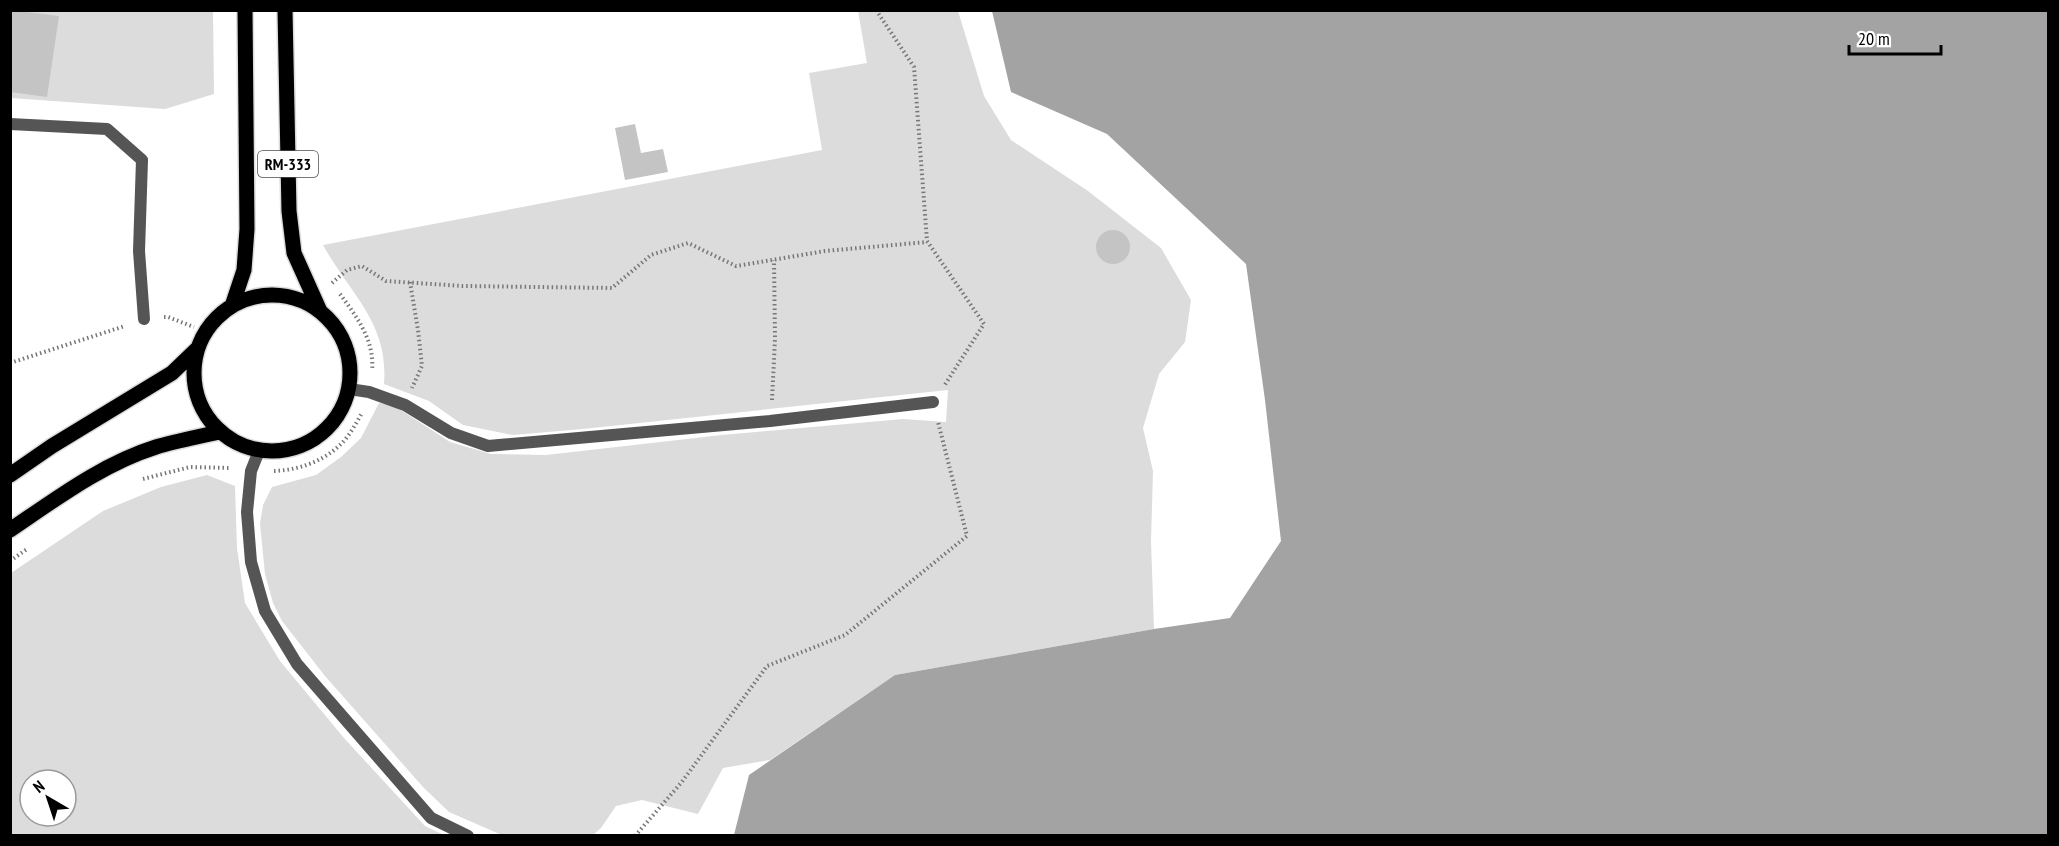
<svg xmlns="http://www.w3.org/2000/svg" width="2059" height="846" font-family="'PT Sans Narrow',sans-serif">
<rect width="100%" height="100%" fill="#fff"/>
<path fill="#dcdcdc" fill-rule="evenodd" d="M10,11H213L214,94L165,109L11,98Z
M858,11H958L984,96L1011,140L1088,191L1161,248L1191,300L1185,342L1159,374L1143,428L1153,471L1151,541L1154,629L895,675L770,760L723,768L698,814L642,800L616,806L601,828L593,835L504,836L449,812L423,787L325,676L282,621L273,603L265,574L260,524L263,505L272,487L316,475L341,457L361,438L379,403L393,405L450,442L491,454L546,455L722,435L903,419L946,422L948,390L583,429L513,435L463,425L429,401L384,384C389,323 350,294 323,245L822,150L809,73L867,63Z
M207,475L235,486L237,548L245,603L280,661L344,738L425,826L444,835H11V573L103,511L161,487ZM30,780H66V816H30Z"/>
<path fill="#a3a3a3" d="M992,11H2048V835H734L749,775L895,675L1154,629L1230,618L1281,541L1265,400L1246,264L1107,134L1011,92Z"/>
<path fill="#c4c4c4" d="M10,10L59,16L47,97L10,92Z
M635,124L641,153L663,149L668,172L625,180L615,128Z
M1096 247a17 17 0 1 1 34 0a17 17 0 1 1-34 0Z"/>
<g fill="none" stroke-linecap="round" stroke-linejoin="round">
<defs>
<path id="primary" d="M285,10L289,211L294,253L320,311
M194 373a78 78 0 1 1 156 0a78 78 0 1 1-156 0Z
M232,306L244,270L247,229L245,10
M10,475L52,446L172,373L197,349
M10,530C56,499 102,464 156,447C176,441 198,437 219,432"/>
</defs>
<use href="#primary" stroke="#dbdbdb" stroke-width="18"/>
<path stroke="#777" stroke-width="4" stroke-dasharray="1.5 3" stroke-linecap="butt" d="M876,10L914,67L927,241L984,324L944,386
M410,282L418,330L422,366L412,388
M332,283L347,270L362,266L386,281L463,286L612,288L651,255L688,243L736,266L825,251L927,242
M340,294C357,317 375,341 372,371
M164,317H168L194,327
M10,363L125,326
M772,400L775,339L774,260
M274,471C298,470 322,462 340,445C349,437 356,423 362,413
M143,479L190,467L230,468
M10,561L27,549
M635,836L681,783L767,666L845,635L967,536L938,422"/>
<path stroke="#555" stroke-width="12" d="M10,124L107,129L142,160L139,251L144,319
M349,389L369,392L405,405L451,433L488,446L770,421L933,402
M259,451L251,471L247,512L251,562L265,611L297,664L431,818L468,836"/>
<use href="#primary" stroke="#000" stroke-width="15"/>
</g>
<g text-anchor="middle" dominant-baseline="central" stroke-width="4.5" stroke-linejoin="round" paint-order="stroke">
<rect fill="#fff" stroke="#4c4c4c" stroke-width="1.5" x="258" y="151" width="60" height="26" rx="4.5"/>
<g font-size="16" font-weight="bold" fill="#000">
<text x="288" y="164">RM-333</text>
</g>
</g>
<rect width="2059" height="846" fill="none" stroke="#000000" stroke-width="24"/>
<g transform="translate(48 798) rotate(321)"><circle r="28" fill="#ffffff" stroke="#999999" stroke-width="1.5"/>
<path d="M0-4.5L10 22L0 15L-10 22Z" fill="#000000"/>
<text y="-9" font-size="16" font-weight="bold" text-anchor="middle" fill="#000000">N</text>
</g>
<path d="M1849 45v9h92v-9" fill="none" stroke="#000000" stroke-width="3"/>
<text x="1858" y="45" font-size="18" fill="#000000" stroke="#ffffff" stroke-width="4.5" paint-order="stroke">20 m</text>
</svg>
